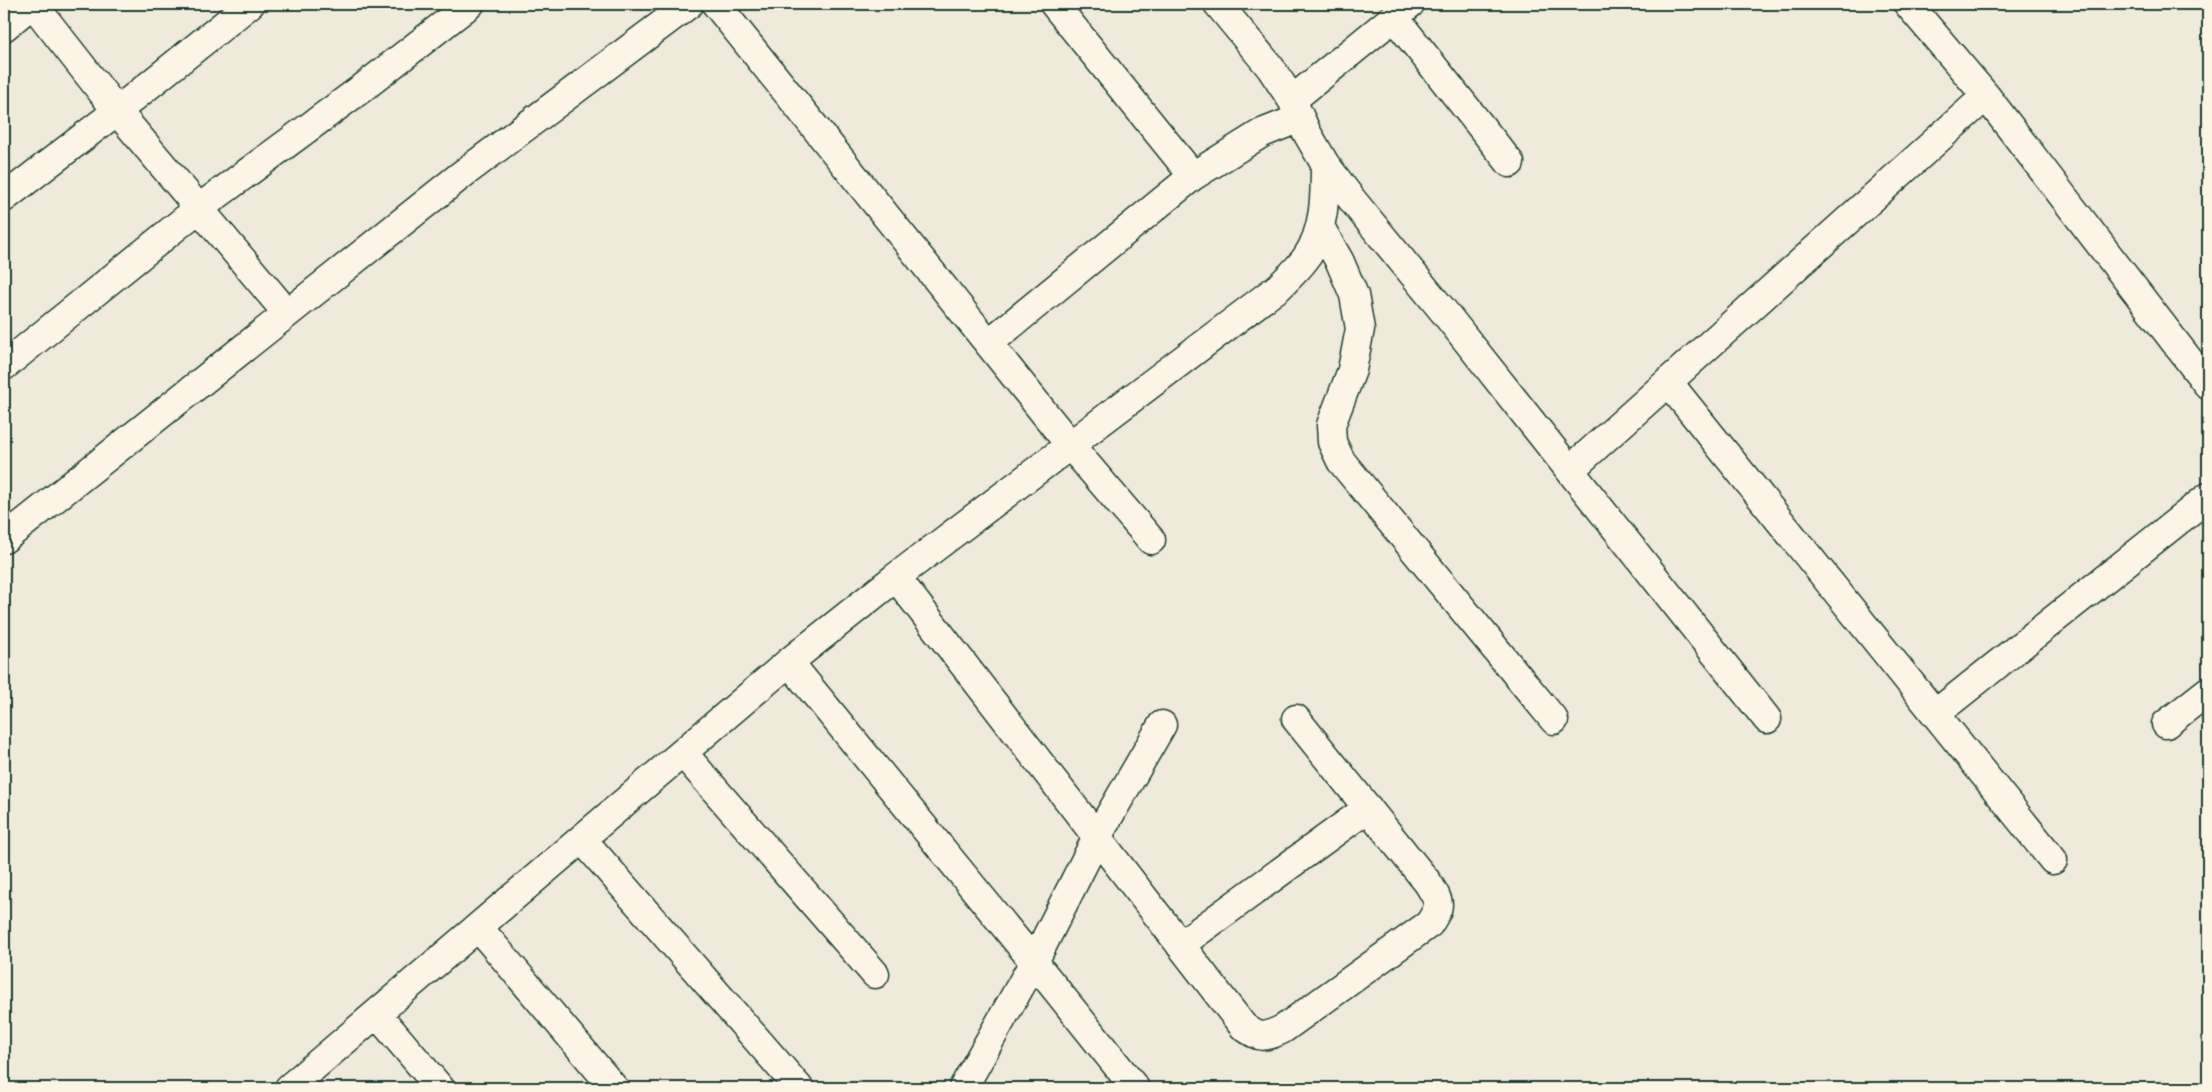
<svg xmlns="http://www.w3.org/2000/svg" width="2212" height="1092" font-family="'Patrick Hand',sans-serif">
<rect width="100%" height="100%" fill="#efeada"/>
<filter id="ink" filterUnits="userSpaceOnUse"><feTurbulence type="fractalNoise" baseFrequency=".02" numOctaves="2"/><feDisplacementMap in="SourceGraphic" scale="10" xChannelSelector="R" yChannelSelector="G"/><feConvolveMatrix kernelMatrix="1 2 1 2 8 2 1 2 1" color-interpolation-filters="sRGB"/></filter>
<g filter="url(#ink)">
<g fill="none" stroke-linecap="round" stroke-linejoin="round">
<defs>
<path id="minor" d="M33,4L117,111L287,313
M716,4L1070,445L1151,540
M1054,4L1193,176
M1218,4L1270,67L1292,100L1307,133L1325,164L1353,201L1445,313L1767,719
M1908,4L1986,96L2208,385
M1394,17L1510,163
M4,27L32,4
M1292,100L1410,4
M4,198L117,111L250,4
M1320,227L1340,262L1354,295L1360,329L1352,370L1331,425L1332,442L1341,461L1554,720
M989,343L1193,176L1262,133L1300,118
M4,366L198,209L365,86L470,4
M1668,382L2053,860
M1570,470L1986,96
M4,539L460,176L689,4
M896,577L1243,1026C1260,1039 1264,1038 1283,1029L1429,924C1442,904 1440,903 1428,883L1296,719
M789,662L1034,962L1135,1088
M1935,714L2208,497
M2166,724L2208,691
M683,753L875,974
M582,839L799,1088
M478,927L614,1088
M1180,945L1368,808
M377,1014L440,1088
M289,1088L789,662L896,577L1279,287C1288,278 1298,269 1306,258C1325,231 1325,196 1325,164
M963,1088L1034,962L1097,837L1162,725"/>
</defs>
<use href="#minor" stroke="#1f3d34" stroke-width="31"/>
<use href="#minor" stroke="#fcf5e5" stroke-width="28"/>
</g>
</g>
<rect width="2212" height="1092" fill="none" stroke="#fcf5e5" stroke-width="20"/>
<rect x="10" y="10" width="2192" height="1072" fill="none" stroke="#1f3d34" stroke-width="2" filter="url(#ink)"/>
</svg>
